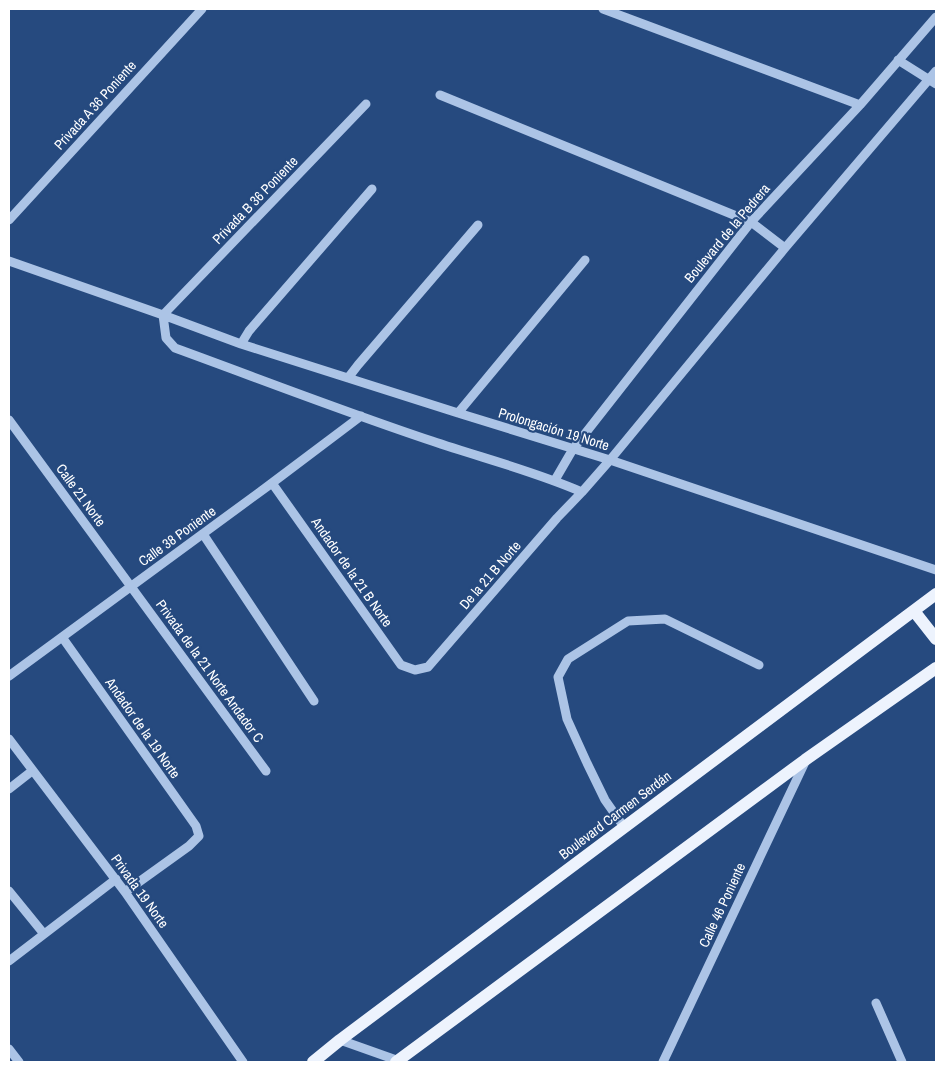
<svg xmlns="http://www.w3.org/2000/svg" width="945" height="1071" font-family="'Archivo Narrow',sans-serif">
<rect width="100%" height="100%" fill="#264a7f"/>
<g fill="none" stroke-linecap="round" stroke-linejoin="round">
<path stroke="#acc4e6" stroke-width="9" d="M603,9L860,105
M898,60L936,84
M440,95L751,222L785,248
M9,220L202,9
M9,261L163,315L241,344L458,413L610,460L936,570
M163,315L166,338L175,348C260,379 345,412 432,441C482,458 534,471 582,492
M163,315L366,104
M241,344L249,331L372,189
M348,378L358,365L478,225
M458,413L585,260
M9,420L266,771
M555,480L573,449L751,222L860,105L936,17
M272,483L401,665L415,670L428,667L557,518L582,492L610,460L785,248L936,71
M203,534L314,701
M62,637L196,826L199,836L189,846L125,892
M9,676L272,483L361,416
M9,739L125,892L243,1062
M9,789L32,771
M624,827L605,800L587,763L567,719L558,677L568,659L628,621L665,619L759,665
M9,891L44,934
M9,961L116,879
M876,1003L902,1062
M340,1040L402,1062
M9,1049L19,1062
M663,1062L805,762"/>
<path stroke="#edf3fd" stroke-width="12" d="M914,611L936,639
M313,1062L340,1040L936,594
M396,1062L805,760L936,668"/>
</g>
<g text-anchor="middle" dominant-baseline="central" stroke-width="4.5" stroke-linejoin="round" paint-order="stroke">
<g font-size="14" fill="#fff" stroke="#264a7f">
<text transform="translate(95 105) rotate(-48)">Privada A 36 Poniente</text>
<text transform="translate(255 200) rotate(-46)">Privada B 36 Poniente</text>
<text transform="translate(727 233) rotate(-50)">Boulevard de la Pedrera</text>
<text transform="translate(554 429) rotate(17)">Prolongación 19 Norte</text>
<text transform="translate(81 495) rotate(54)">Calle 21 Norte</text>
<text transform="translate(177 536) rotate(-36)">Calle 38 Poniente</text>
<text transform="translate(352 572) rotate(55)">Andador de la 21 B Norte</text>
<text transform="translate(490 575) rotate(-49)">De la 21 B Norte</text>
<text transform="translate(210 671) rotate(54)">Privada de la 21 Norte Andador C</text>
<text transform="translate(143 728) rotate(55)">Andador de la 19 Norte</text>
<text transform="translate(615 815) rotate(-37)">Boulevard Carmen Serdán</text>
<text transform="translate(140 891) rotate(54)">Privada 19 Norte</text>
<text transform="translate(722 905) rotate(-65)">Calle 46 Poniente</text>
</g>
</g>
<rect width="945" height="1071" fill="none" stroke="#ffffff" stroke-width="20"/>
</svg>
